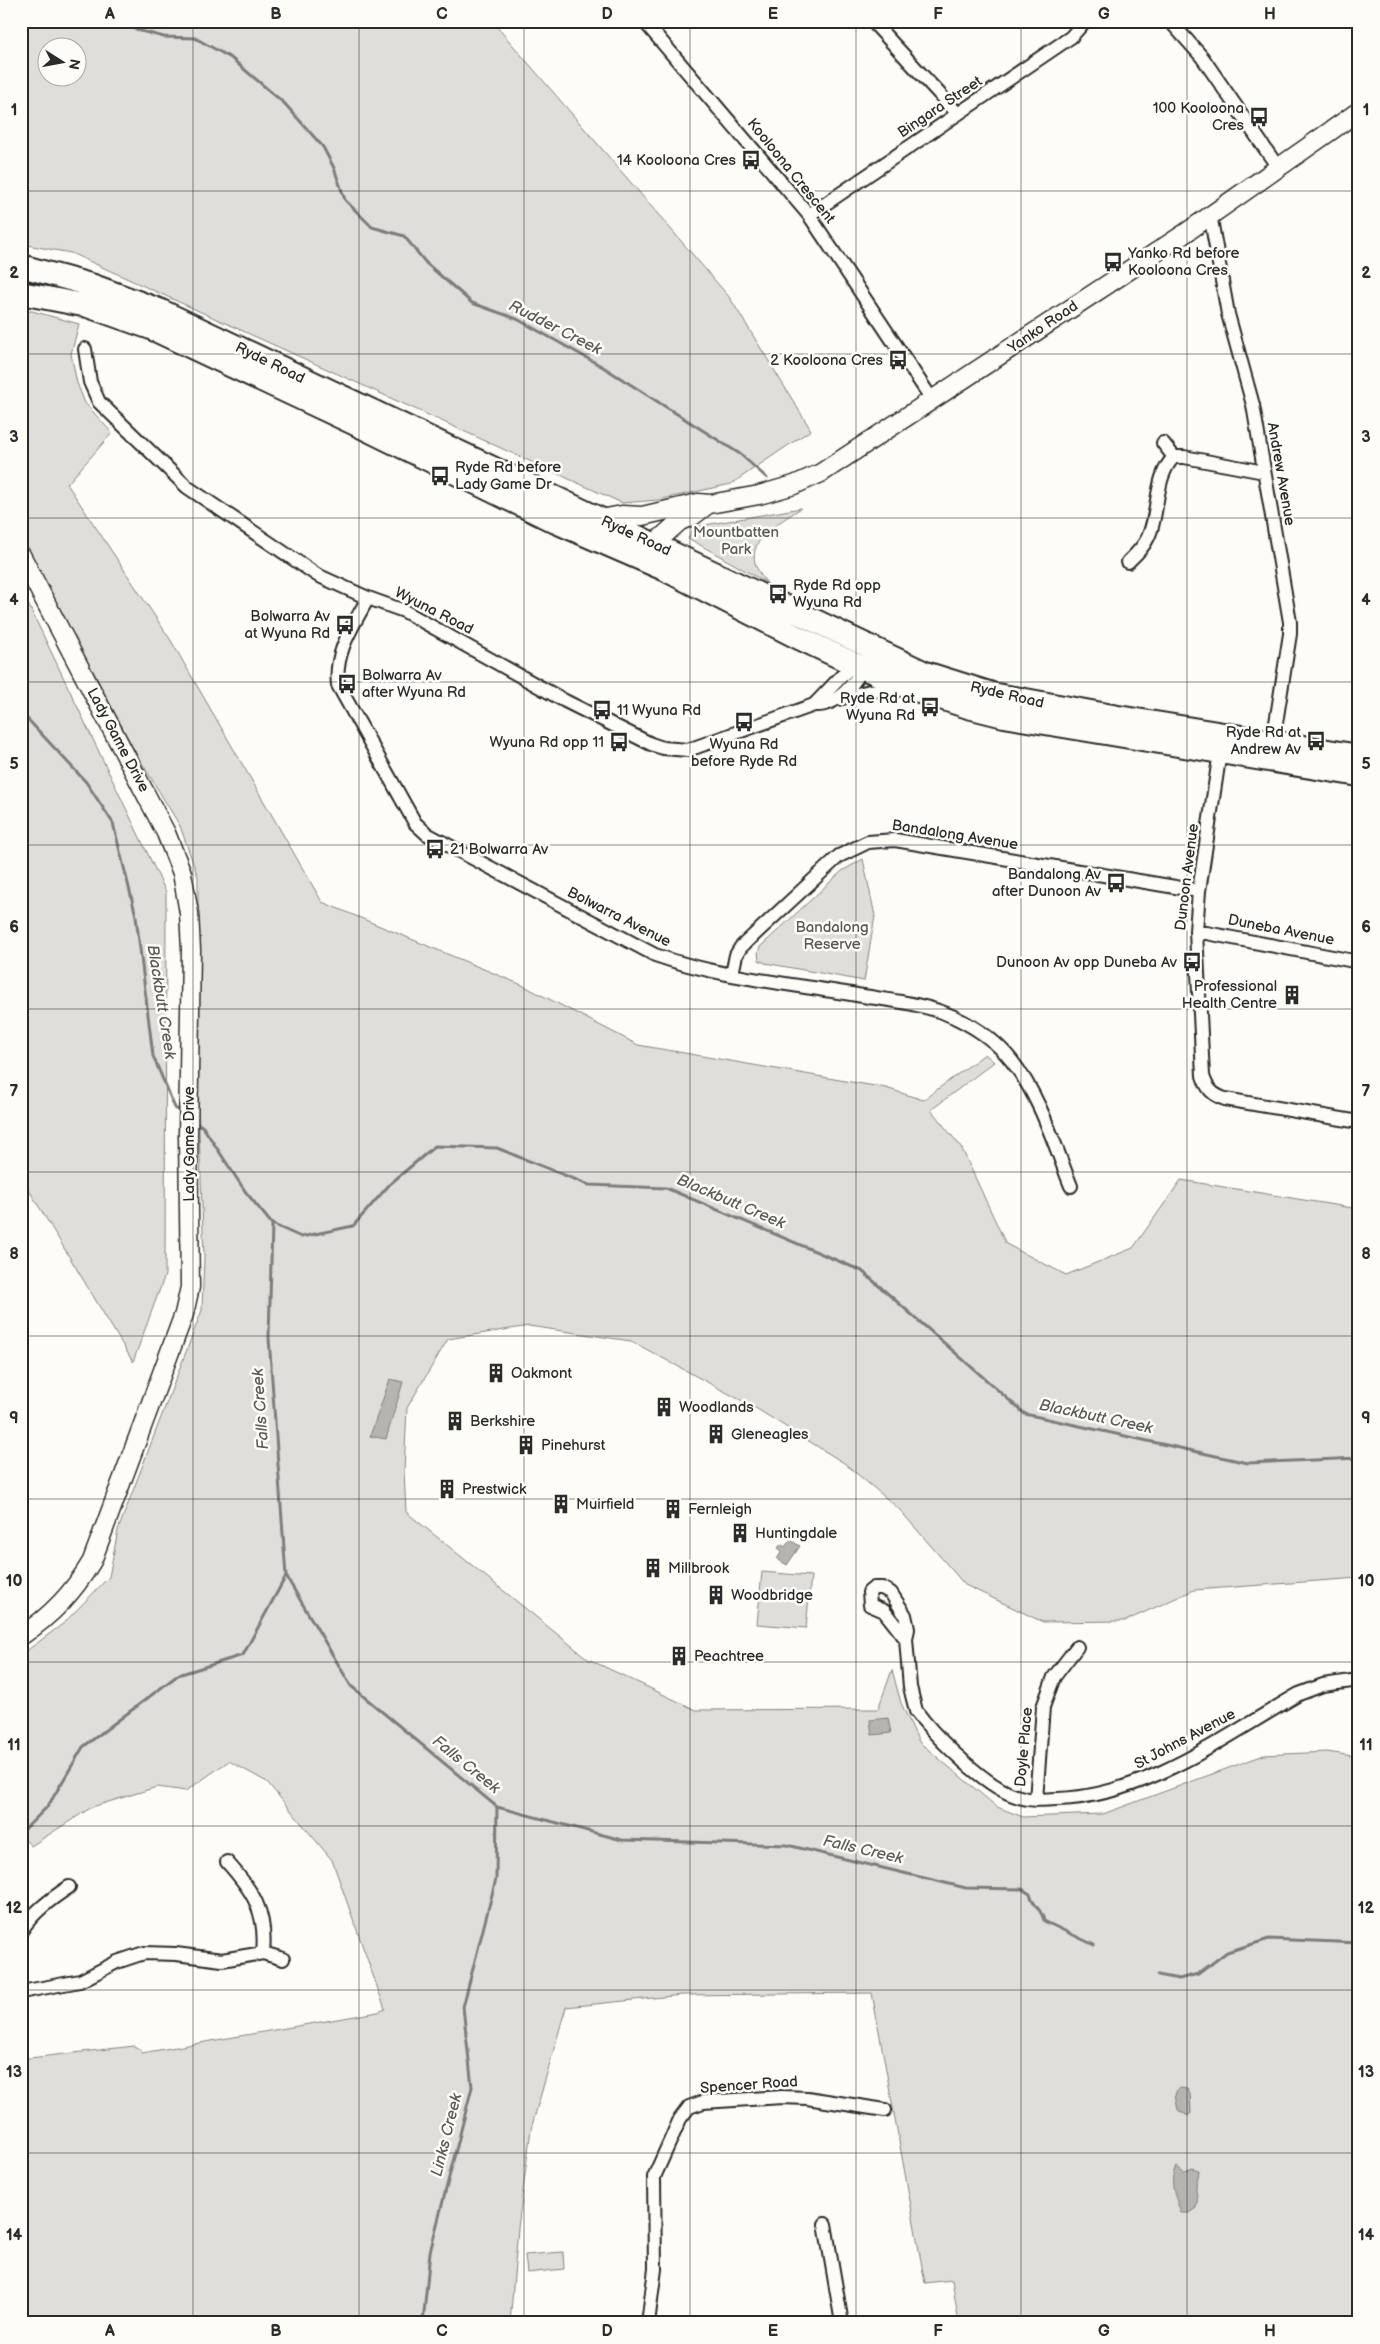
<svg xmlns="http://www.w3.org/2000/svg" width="1380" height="2344" font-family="'Balsamiq Sans',sans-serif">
<rect width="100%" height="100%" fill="#fdfcf7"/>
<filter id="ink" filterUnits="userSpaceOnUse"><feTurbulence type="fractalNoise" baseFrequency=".02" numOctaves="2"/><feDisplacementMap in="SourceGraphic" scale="10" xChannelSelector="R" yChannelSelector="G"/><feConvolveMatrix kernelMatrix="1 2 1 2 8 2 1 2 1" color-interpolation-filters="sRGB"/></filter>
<g filter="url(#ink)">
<path fill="#dfdeda" stroke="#858482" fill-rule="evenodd" d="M21,21H492L730,298L811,430L731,484L658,500L622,503L71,253L21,244ZM48,48H78V78H48Z
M32,311L79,324L71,354L77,383L85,403L112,433L67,484L170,639L322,902L522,985L638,1045L886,1088L923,1100L985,1054L994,1062L931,1110L961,1147L1006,1244L1066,1275L1133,1248L1181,1180L1359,1209V1578L1194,1590L1125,1621L1043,1622L965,1585L898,1508L844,1463L757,1409L631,1341L529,1326L448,1339L407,1408L404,1471L406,1512L588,1659L696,1710L878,1709L892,1670L901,1703L919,1742L997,1807L1023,1817L1103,1814L1264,1755L1327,1752L1359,1757V2323H959L952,2280L925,2283L872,1993L682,1995L566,2007L531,2129L518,2228L510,2323H21V2059L134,2046L141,2050L142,2053L378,2012L385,2009L332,1860L267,1782L229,1761L186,1791L157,1787L92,1807L31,1846L21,1835V1655L64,1623L109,1577L118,1530L202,1310L204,1257L198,1105V877L180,826L133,748L93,671L50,596L21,536V312Z
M801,508C772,528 734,546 767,583L688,538L694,527Z
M21,589L166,892L165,1275L133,1362L21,1177Z
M863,859L875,916L864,981L765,963L759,960L758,953L760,947L842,871Z
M762,1572L811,1576L806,1628L757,1624Z
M563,2252L564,2269L527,2273L525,2255Z"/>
<path fill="#b5b4b1" stroke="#7e7d7b" d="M390,1379L403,1382L386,1439L370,1436Z
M790,1540L800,1546L787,1565L777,1559L782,1551L778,1548L781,1544L785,1547Z
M888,1718L891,1733L872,1735L870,1720Z
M1180,2088L1187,2089L1190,2094L1191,2113L1188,2116L1178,2110L1175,2095L1177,2090Z
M1176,2167L1184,2173L1192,2168L1199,2170C1199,2177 1196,2181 1196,2187C1196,2197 1199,2195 1196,2208L1189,2213H1181C1176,2198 1168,2181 1176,2167Z"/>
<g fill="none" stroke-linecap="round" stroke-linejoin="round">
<path stroke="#7e7d7b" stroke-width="3" d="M117,21L137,30L164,37L195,38L231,58L285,104L323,147L334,168L345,200L372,227L404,236L426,263L472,303L517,319L603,367L740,454L767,478
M21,712L86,782L113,823L136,916L153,1056L175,1108L182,1113
M194,1121L203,1127L245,1191L272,1224L301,1237L353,1226L390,1184L435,1146L497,1148L589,1185L666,1188L862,1271L1025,1414L1248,1463L1359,1458
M272,1224L269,1338L286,1576L351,1686L497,1807L622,1840L787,1845L966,1888L1022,1889L1030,1894C1033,1906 1042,1909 1044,1921L1094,1945
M21,1833L48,1806L83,1747L178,1675L243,1655L286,1576
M1158,1975L1179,1979L1198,1974L1227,1952L1269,1939L1359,1943
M423,2323L430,2252L472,2087L463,2007L496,1879L497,1807"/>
<defs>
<path id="street" d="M644,21L809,215L933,401
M872,21L958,114
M1170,21L1202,57L1277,166
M1210,214L1228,314L1253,405L1290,622V634L1273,742
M809,215L1071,37L1085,21
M85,349L90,382L99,402L187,487L317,575L368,598L404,611L565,701L651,744L663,748L688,750L814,705C838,707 856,682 865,663
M1163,443L1174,457
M1128,562C1135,555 1141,550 1146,541C1160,518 1153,477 1174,457H1184L1264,472
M368,598C353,626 334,652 338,685L415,823L427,834L655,955C721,978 794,984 863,996C893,1001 926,1004 954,1017C975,1027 997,1042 1011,1060C1040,1096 1054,1144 1071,1186
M838,699L870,691L899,688
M814,705L857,660
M1220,752L1199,891L1196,931L1203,1076C1207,1089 1213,1095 1225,1099L1359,1122
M1196,931L1359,962
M732,974L736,955L741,947L839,856L868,842L895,840L1199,891
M906,1639L884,1611L870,1605L869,1592L874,1588H882L891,1593L905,1615L908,1629L906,1639L910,1687L916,1711L923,1720C942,1743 988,1788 1016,1796C1030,1801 1043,1800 1058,1799C1146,1796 1224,1737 1299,1694L1323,1685L1359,1680
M1036,1800L1043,1707L1054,1677L1077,1647
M227,1862C253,1891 267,1912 263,1953
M21,1931C33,1912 51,1899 69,1887
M21,1992L80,1981L117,1962L144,1953L176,1954L222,1960L263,1953L283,1959
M825,2224L842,2323
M648,2323L655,2269L654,2177L680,2119L689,2107L703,2102L782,2097L807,2098L885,2110"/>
<path id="secondary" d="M601,519L622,515L642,516L698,503L710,504L759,495L794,485L821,473L1184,234L1359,111
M645,552L680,521L694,515L707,505
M21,555L166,833L182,873L189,913L191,950L188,1135L190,1287L184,1314L92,1561C73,1593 52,1615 21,1636"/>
<path id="highway" d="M21,266L91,285L159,310L925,673L992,694L1118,717L1359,756
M21,293L88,306L151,328L362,427L556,522L664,569L797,637L852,663L907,687L968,707L1004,716L1359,775"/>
</defs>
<use href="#street" stroke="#2b2b2b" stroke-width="16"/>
<use href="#secondary" stroke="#2b2b2b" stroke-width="21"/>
<use href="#highway" stroke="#2b2b2b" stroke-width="26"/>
<use href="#street" stroke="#fdfcf7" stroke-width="12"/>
<use href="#secondary" stroke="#fdfcf7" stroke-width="18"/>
<use href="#highway" stroke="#fdfcf7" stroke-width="22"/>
</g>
</g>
<path fill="none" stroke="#2b2b2b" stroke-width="1" stroke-opacity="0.55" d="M193,21V2323M359,21V2323M524,21V2323M690,21V2323M856,21V2323M1021,21V2323M1187,21V2323M21,191H1359M21,354H1359M21,518H1359M21,682H1359M21,845H1359M21,1009H1359M21,1172H1359M21,1336H1359M21,1499H1359M21,1662H1359M21,1826H1359M21,1990H1359M21,2153H1359"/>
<defs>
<symbol id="bus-bare" viewBox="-9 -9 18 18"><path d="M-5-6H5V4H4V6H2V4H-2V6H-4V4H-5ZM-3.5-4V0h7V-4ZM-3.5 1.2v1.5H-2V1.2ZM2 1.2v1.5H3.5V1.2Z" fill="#2b2b2b" stroke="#fdfcf7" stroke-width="2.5" paint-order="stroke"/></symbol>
<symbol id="building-bare" viewBox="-9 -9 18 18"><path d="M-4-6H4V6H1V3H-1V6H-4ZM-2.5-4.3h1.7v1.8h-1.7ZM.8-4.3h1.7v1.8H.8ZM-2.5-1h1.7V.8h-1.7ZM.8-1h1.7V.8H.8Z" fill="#2b2b2b" stroke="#fdfcf7" stroke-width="2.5" paint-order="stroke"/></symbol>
</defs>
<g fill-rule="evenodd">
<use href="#bus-bare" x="1245" y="103" width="28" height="28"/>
<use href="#bus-bare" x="737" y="146" width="28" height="28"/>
<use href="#bus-bare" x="1099" y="248" width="28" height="28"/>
<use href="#bus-bare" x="884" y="346" width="28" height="28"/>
<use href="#bus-bare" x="426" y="462" width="28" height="28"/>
<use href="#bus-bare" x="764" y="580" width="28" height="28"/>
<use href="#bus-bare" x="331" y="611" width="28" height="28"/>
<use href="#bus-bare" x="333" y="670" width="28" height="28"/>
<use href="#bus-bare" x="916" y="693" width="28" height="28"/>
<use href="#bus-bare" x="588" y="696" width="28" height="28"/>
<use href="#bus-bare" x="730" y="708" width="28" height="28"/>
<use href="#bus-bare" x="1302" y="727" width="28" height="28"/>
<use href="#bus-bare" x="605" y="728" width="28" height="28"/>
<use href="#bus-bare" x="421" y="835" width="28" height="28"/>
<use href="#bus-bare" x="1102" y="869" width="28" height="28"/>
<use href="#bus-bare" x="1178" y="948" width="28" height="28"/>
<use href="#building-bare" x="1278" y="981" width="28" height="28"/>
<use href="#building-bare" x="482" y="1359" width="28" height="28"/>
<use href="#building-bare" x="650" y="1393" width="28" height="28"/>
<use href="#building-bare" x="441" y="1407" width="28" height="28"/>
<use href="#building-bare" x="702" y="1420" width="28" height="28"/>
<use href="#building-bare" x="512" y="1431" width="28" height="28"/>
<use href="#building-bare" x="433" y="1475" width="28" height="28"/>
<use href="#building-bare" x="547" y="1490" width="28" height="28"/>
<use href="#building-bare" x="659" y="1495" width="28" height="28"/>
<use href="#building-bare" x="726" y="1519" width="28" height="28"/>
<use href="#building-bare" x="639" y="1554" width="28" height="28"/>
<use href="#building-bare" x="702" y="1581" width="28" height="28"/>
<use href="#building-bare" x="665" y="1642" width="28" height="28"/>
</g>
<g text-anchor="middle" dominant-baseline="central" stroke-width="5" stroke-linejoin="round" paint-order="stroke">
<g font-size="15" fill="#2b2b2b" stroke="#fdfcf7">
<text transform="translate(940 107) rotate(-34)">Bingara Street</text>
<text transform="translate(791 171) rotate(51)">Kooloona Crescent</text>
<text transform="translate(1043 327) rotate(-34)">Yanko Road</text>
<text transform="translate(270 363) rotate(26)">Ryde Road</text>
<text transform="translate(1281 474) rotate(80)">Andrew Avenue</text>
<text transform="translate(636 536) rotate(25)">Ryde Road</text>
<text transform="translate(434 611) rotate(27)">Wyuna Road</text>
<text transform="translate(1007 695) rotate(13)">Ryde Road</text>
<text transform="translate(118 740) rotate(62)">Lady Game Drive</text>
<text transform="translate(955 835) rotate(9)">Bandalong Avenue</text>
<text transform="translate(1187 877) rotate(-83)">Dunoon Avenue</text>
<text transform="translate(619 917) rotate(27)">Bolwarra Avenue</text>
<text transform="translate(1281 930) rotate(11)">Duneba Avenue</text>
<text transform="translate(189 1144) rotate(-90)">Lady Game Drive</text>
<text transform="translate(1185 1739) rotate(-28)">St Johns Avenue</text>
<text transform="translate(1024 1747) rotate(-85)">Doyle Place</text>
<text transform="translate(749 2085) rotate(-4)">Spencer Road</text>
</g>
<g font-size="15" fill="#2b2b2b" stroke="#fdfcf7" text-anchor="start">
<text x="1244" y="108" text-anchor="end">100 Kooloona<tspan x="1244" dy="17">Cres</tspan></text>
<text x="736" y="160" text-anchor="end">14 Kooloona Cres</text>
<text x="1128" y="253">Yanko Rd before<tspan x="1128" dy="17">Kooloona Cres</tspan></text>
<text x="883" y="360" text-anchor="end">2 Kooloona Cres</text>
<text x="455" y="467">Ryde Rd before<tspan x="455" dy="17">Lady Game Dr</tspan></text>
<text x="793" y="585">Ryde Rd opp<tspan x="793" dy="17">Wyuna Rd</tspan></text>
<text x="330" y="616" text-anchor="end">Bolwarra Av<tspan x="330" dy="17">at Wyuna Rd</tspan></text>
<text x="362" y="675">Bolwarra Av<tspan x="362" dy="17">after Wyuna Rd</tspan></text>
<text x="915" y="698" text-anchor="end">Ryde Rd at<tspan x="915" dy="17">Wyuna Rd</tspan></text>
<text x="617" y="710">11 Wyuna Rd</text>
<text x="1301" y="732" text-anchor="end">Ryde Rd at<tspan x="1301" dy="17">Andrew Av</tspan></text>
<text x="604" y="742" text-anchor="end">Wyuna Rd opp 11</text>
<text x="744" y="744" text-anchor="middle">Wyuna Rd<tspan x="744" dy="17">before Ryde Rd</tspan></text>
<text x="450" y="849">21 Bolwarra Av</text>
<text x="1101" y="874" text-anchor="end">Bandalong Av<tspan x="1101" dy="17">after Dunoon Av</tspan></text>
<text x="1177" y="962" text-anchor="end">Dunoon Av opp Duneba Av</text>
<text x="1277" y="986" text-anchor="end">Professional<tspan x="1277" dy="17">Health Centre</tspan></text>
<text x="511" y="1373">Oakmont</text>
<text x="679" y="1407">Woodlands</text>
<text x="470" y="1421">Berkshire</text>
<text x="731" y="1434">Gleneagles</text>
<text x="541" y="1445">Pinehurst</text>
<text x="462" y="1489">Prestwick</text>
<text x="576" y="1504">Muirfield</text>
<text x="688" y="1509">Fernleigh</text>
<text x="755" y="1533">Huntingdale</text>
<text x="668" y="1568">Millbrook</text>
<text x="731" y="1595">Woodbridge</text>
<text x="694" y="1656">Peachtree</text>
</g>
<g font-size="15" fill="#585857" stroke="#fdfcf7">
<text x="736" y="532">Mountbatten<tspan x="736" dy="17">Park</tspan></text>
<text x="832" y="927">Bandalong<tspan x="832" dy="17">Reserve</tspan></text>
</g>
<g font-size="16" font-style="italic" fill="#5b5b5a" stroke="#fdfcf7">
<text transform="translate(555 328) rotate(27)">Rudder Creek</text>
<text transform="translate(161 1002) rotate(81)">Blackbutt Creek</text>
<text transform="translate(731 1202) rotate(23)">Blackbutt Creek</text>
<text transform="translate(261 1409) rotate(-94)">Falls Creek</text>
<text transform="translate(1096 1417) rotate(12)">Blackbutt Creek</text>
<text transform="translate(466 1765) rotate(39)">Falls Creek</text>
<text transform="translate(863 1850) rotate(13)">Falls Creek</text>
<text transform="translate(447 2135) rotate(-76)">Links Creek</text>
</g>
</g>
<rect width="1380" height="2344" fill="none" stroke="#fdfcf7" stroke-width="55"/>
<g transform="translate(62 62) rotate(101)"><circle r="24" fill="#fdfcf7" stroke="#a9a8a5"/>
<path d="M0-4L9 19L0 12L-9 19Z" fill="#2b2b2b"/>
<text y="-8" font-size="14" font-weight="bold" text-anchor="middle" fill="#2b2b2b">N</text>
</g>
<rect x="28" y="28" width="1324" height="2288" fill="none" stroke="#2b2b2b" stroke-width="2"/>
<g font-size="16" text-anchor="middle" font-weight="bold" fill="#2b2b2b">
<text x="110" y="19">A</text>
<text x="276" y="19">B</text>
<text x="442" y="19">C</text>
<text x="607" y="19">D</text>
<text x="773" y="19">E</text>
<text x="938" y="19">F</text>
<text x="1104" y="19">G</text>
<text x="1270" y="19">H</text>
<text x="14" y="115">1</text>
<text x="1366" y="115">1</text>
<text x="14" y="278">2</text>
<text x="1366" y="278">2</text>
<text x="14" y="442">3</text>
<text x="1366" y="442">3</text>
<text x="14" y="605">4</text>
<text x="1366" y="605">4</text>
<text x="14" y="769">5</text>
<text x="1366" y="769">5</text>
<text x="14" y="932">6</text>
<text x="1366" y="932">6</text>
<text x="14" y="1096">7</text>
<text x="1366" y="1096">7</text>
<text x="14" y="1259">8</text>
<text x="1366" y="1259">8</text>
<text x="14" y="1423">9</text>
<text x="1366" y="1423">9</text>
<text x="14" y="1586">10</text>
<text x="1366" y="1586">10</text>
<text x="14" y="1750">11</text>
<text x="1366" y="1750">11</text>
<text x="14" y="1913">12</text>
<text x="1366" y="1913">12</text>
<text x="14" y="2077">13</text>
<text x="1366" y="2077">13</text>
<text x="14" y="2240">14</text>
<text x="1366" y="2240">14</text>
<text x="110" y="2336">A</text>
<text x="276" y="2336">B</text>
<text x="442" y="2336">C</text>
<text x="607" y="2336">D</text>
<text x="773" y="2336">E</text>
<text x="938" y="2336">F</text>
<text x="1104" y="2336">G</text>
<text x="1270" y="2336">H</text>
</g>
</svg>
